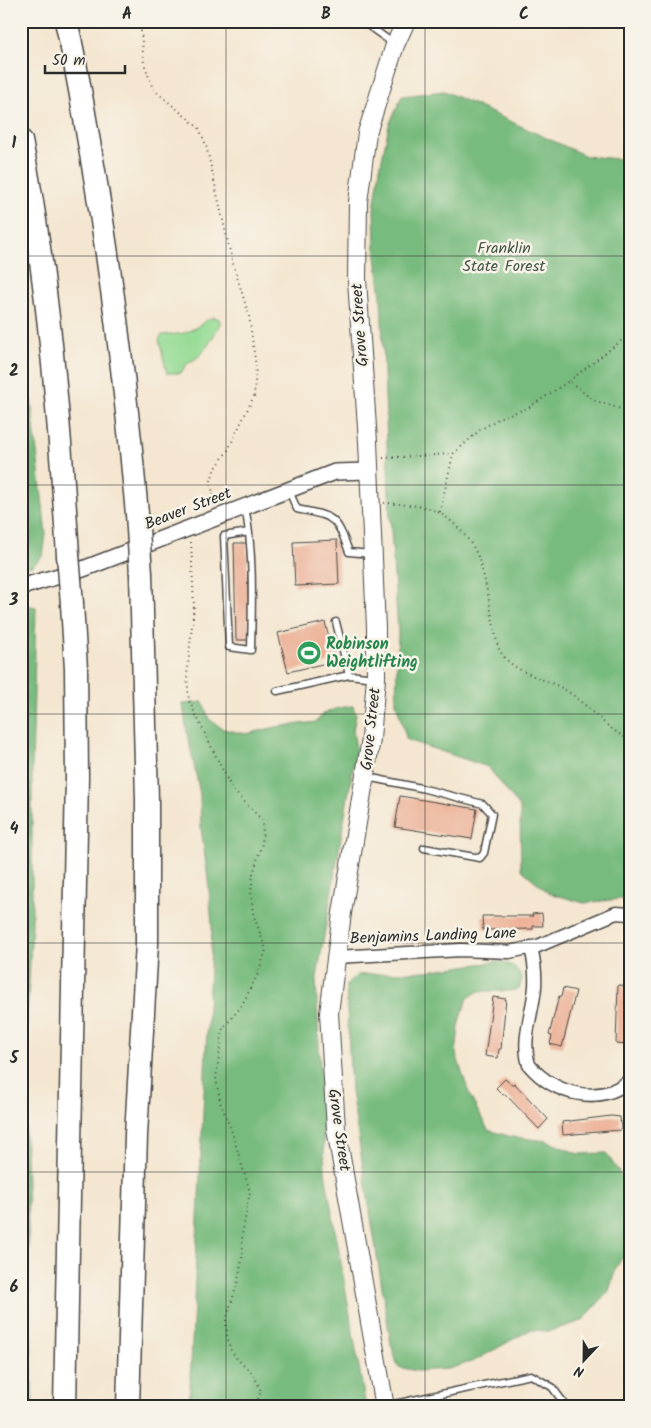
<svg xmlns="http://www.w3.org/2000/svg" width="651" height="1428" font-family="Kalam,sans-serif">
<rect width="100%" height="100%" fill="#f7f3e8"/>
<filter id="ink" filterUnits="userSpaceOnUse"><feTurbulence type="fractalNoise" baseFrequency=".02" numOctaves="2"/><feDisplacementMap in="SourceGraphic" scale="10" xChannelSelector="R" yChannelSelector="G"/><feConvolveMatrix kernelMatrix="1 2 1 2 8 2 1 2 1" color-interpolation-filters="sRGB"/></filter>
<filter id="wash" filterUnits="userSpaceOnUse"><feTurbulence type="fractalNoise" baseFrequency=".0096" numOctaves="4" result="noise"/><feDisplacementMap in="SourceGraphic" scale="20" xChannelSelector="R" yChannelSelector="G"/><feGaussianBlur stdDeviation="1.12" result="paint"/><feColorMatrix in="noise" values="0 0 0 0 0 0 0 0 0 0 0 0 0 0 0 0 0 1.4 0 .05"/><feComposite in="paint" operator="in"/></filter>
<g filter="url(#wash)">
<rect width="100%" height="100%" fill="#f4e6d0"/>
<path fill="#95db94" stroke="#608360" d="M214,317L219,319L220,323C217,331 207,348 201,354C192,364 190,357 181,373H167L159,340L162,335C171,333 180,336 189,331C199,327 204,320 214,317Z"/>
<path fill="#78bb7e" stroke="#527354" d="M444,91L586,156L630,160V898L584,903L549,893L521,869L520,808L488,767L407,740L396,703L398,631L390,517L381,297L375,248L374,209L380,168L389,125L402,96Z
M21,308L46,534L43,556L32,566L21,568Z
M21,604L36,607L32,772V923L24,1078L33,1407H21Z
M203,702L209,719L223,729L246,734L276,727L316,722C323,710 340,707 353,706L356,715L353,730L356,750L316,983L325,1172L366,1407H189L212,925L208,879L201,828L200,794L186,727L183,704Z
M502,961L515,967L522,978L519,989L510,991H479L468,998L460,1018L456,1054L470,1096L488,1130L512,1137L547,1141L578,1154L606,1153L619,1172L629,1196L630,1244L616,1268L609,1291L582,1321L550,1331L530,1330L474,1361L448,1369L417,1371L398,1367L391,1344L351,1091L346,985L357,975L426,971Z"/>
<g id="blocks">
<path fill="#ecb197" d="M337,540L339,584L295,586L293,542Z
M234,543H247L249,640H236Z
M325,622L335,661L288,672L278,633Z
M400,796L477,809L472,839L395,827Z
M542,913L543,926H533V929L483,930L482,916H533L532,914Z
M618,985L630,986L629,1045L616,1044Z
M563,988L576,991L562,1047L550,1044L552,1036L549,1035L559,996L561,997Z
M493,997L506,999L501,1049H499L498,1058L485,1056Z
M505,1079L512,1085L514,1083L548,1119L539,1129L505,1094L503,1095L496,1088Z
M611,1116L620,1117L621,1130L563,1135L562,1122Z
M537,1403L544,1407H518L532,1404L535,1406Z"/>
</g>
</g>
<g filter="url(#ink)">
<use href="#blocks" fill-opacity="0" stroke="#494744" stroke-width="1"/>
<g fill="none" stroke-linecap="round" stroke-linejoin="round">
<defs>
<path id="service" d="M362,21L394,44
M289,491L297,509C334,517 336,515 349,552L371,554
M245,506C254,554 252,601 251,650L229,647L224,536L249,532
M336,622L349,675
M277,691L349,675L375,678
M367,777L421,788L483,804L492,814L484,853L480,858L424,848
M385,1406L531,1375L552,1387L567,1407"/>
<path id="minor" d="M531,947C534,960 536,973 535,987C533,1013 521,1039 529,1065C554,1094 599,1107 630,1080
M336,957L461,950L509,952L538,946L616,913L630,914"/>
<path id="tertiary" d="M21,587L83,569L335,472L369,471"/>
<path id="secondary" d="M385,1407L336,1129L329,1013L342,913L371,739L376,678V628L368,442L357,280L358,202L367,133L395,45L406,21"/>
<path id="motorway" d="M66,21C78,71 85,121 94,171C113,284 127,399 137,514
M21,141C48,277 59,416 68,555
M65,1407L77,777L76,669L72,604
M128,1407L136,1135L147,943V800L141,574"/>
</defs>
<use href="#service" stroke="#494744" stroke-width="9"/>
<use href="#minor" stroke="#494744" stroke-width="15"/>
<use href="#tertiary" stroke="#494744" stroke-width="18"/>
<use href="#secondary" stroke="#494744" stroke-width="20"/>
<use href="#motorway" stroke="#494744" stroke-width="25"/>
<path stroke="#494744" stroke-width="2" stroke-dasharray="1 4" stroke-linecap="butt" d="M140,21L144,63L153,89L199,128L206,145L232,260L249,316L256,367L254,396L228,450L214,471L210,483L217,505
M569,381L630,334
M383,458L453,454
M384,503C400,504 428,505 441,514C455,522 472,541 478,557C487,581 492,620 498,647C510,674 543,676 567,691C591,707 602,726 630,740
M440,512L453,454L480,430L501,417L528,408L569,381L593,400L630,412
M191,542L194,606L187,675L189,701L232,789L261,819L263,826L262,843L253,874L251,893L253,913L266,950L257,976L241,1007L223,1028L216,1078L220,1102L231,1129L250,1192L242,1235L243,1254L238,1281L226,1320L227,1335L230,1349L237,1359L253,1374L261,1391L255,1407"/>
<use href="#service" stroke="#fff" stroke-width="6"/>
<use href="#minor" stroke="#fff" stroke-width="12"/>
<use href="#tertiary" stroke="#fff" stroke-width="15"/>
<use href="#secondary" stroke="#fff" stroke-width="18"/>
<use href="#motorway" stroke="#fff" stroke-width="22"/>
<defs>
<path id="motorway-bridge" d="M137,514L141,574
M68,555L72,604"/>
</defs>
<use href="#motorway-bridge" stroke="#494744" stroke-width="25" stroke-linecap="butt"/>
<use href="#motorway-bridge" stroke="#fff" stroke-width="22"/>
</g>
</g>
<path fill="none" stroke="#2b2b2b" stroke-width="1" stroke-opacity="0.55" d="M226,21V1407M425,21V1407M21,256H630M21,485H630M21,714H630M21,943H630M21,1172H630"/>
<defs>
<symbol id="stadium-disc" viewBox="-11 -11 22 22"><circle r="9.5" fill="#2e9e5b" stroke="#f7f3e8"/><path d="M0-5a6.5 5 0 1 0 0 10a6.5 5 0 1 0 0-10ZM-3.5-1.8h7v3.6h-7Z" fill="#fff"/></symbol>
</defs>
<g fill-rule="evenodd">
<use href="#stadium-disc" x="295" y="639" width="28" height="28"/>
</g>
<g text-anchor="middle" dominant-baseline="central" stroke-width="5" stroke-linejoin="round" paint-order="stroke">
<g font-size="16" fill="#465745" stroke="#f7f3e8">
<text x="504" y="248">Franklin<tspan x="504" dy="18">State Forest</tspan></text>
</g>
<g font-size="16" fill="#2b2b2b" stroke="#f7f3e8">
<text transform="translate(360 325) rotate(-94)">Grove Street</text>
<text transform="translate(188 509) rotate(-21)">Beaver Street</text>
<text transform="translate(371 729) rotate(-84)">Grove Street</text>
<text transform="translate(433 936) rotate(-2)">Benjamins Landing Lane</text>
<text transform="translate(339 1130) rotate(82)">Grove Street</text>
</g>
<g font-size="16" font-weight="bold" fill="#27864d" stroke="#f7f3e8" text-anchor="start">
<text x="326" y="644">Robinson<tspan x="326" dy="18">Weightlifting</tspan></text>
</g>
</g>
<rect width="651" height="1428" fill="none" stroke="#f7f3e8" stroke-width="55"/>
<g transform="translate(584 1360) rotate(202)" stroke="#f7f3e8" stroke-width="4" paint-order="stroke">
<path d="M0-4L9 19L0 12L-9 19Z" fill="#2b2b2b"/>
<text y="-8" font-size="14" font-weight="bold" text-anchor="middle" fill="#2b2b2b">N</text>
</g>
<path d="M45 65v8h80v-8" fill="none" stroke="#2b2b2b" stroke-width="2.5"/>
<text x="52" y="65" font-size="15" fill="#2b2b2b" stroke="#f7f3e8" stroke-width="4" paint-order="stroke">50 m</text>
<rect x="28" y="28" width="596" height="1372" fill="none" stroke="#2b2b2b" stroke-width="2"/>
<g font-size="16" text-anchor="middle" font-weight="bold" fill="#2b2b2b">
<text x="127" y="19">A</text>
<text x="326" y="19">B</text>
<text x="524" y="19">C</text>
<text x="14" y="148">1</text>
<text x="14" y="376">2</text>
<text x="14" y="605">3</text>
<text x="14" y="834">4</text>
<text x="14" y="1063">5</text>
<text x="14" y="1292">6</text>
</g>
</svg>
